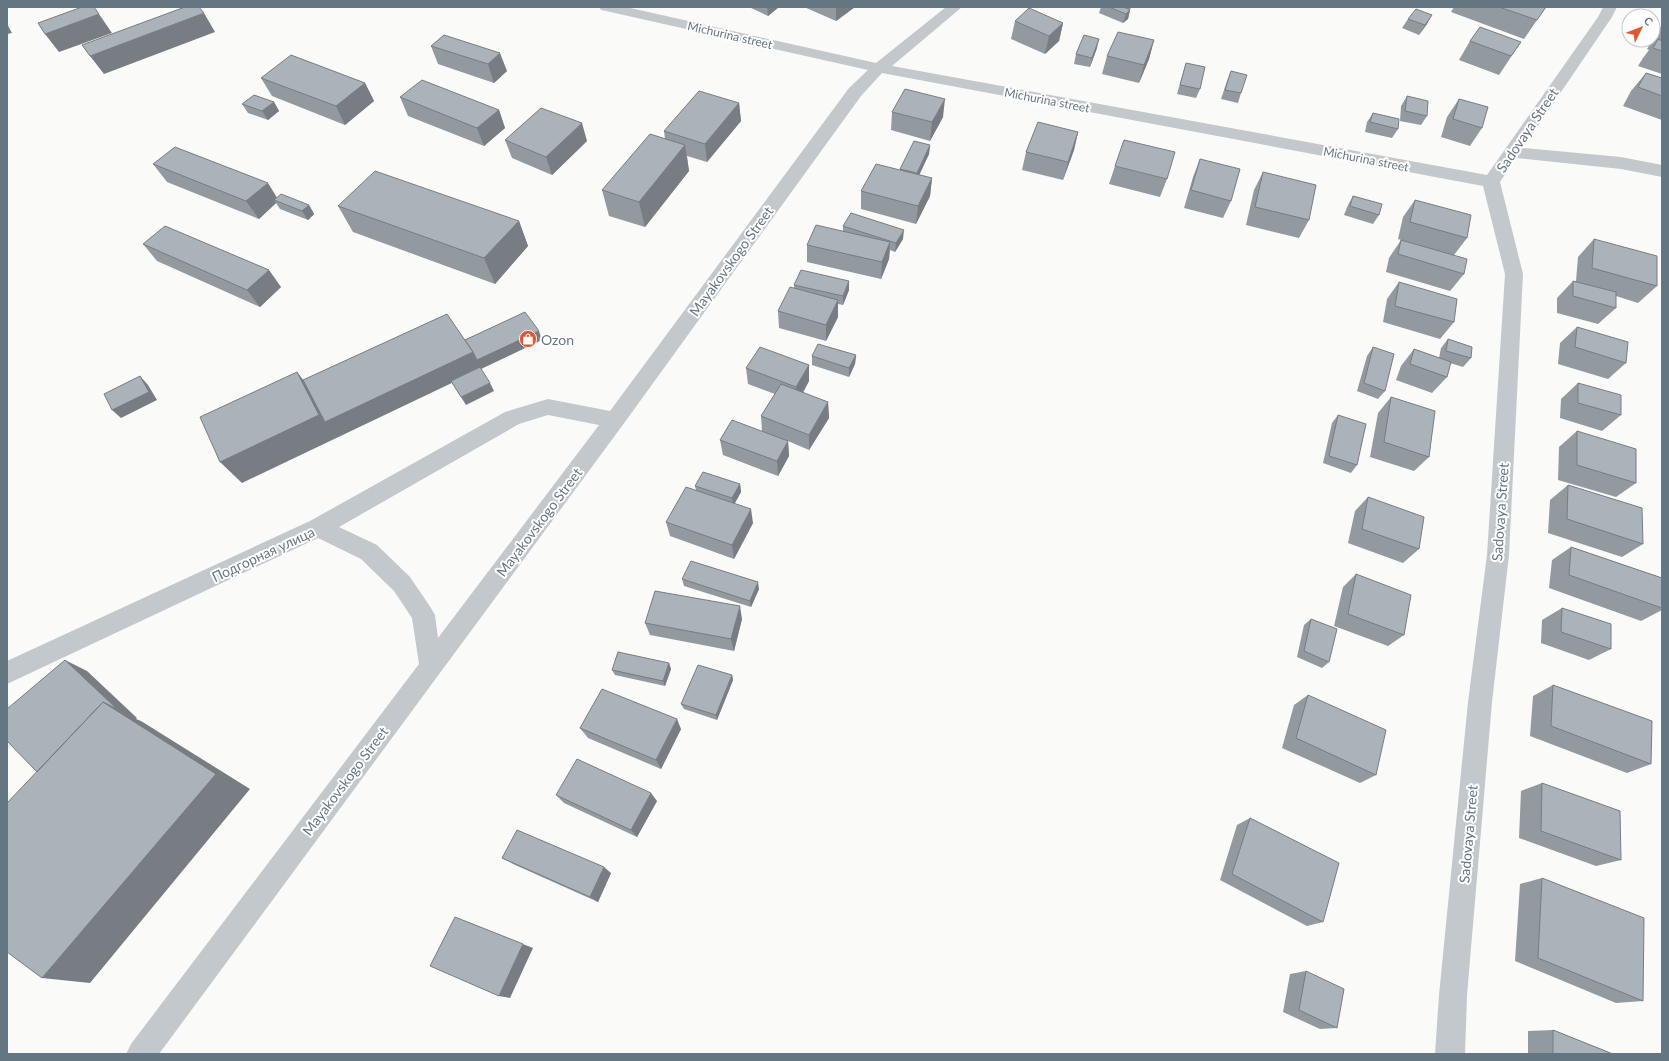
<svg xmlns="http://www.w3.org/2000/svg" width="1669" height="1061" font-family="Lato,sans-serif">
<rect width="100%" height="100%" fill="#fafaf8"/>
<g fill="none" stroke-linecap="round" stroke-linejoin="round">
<path fill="#c3c8cc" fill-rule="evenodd" d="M599,7H626L876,63L946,7H962L892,66L1487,175L1598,17L1603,7H1617L1612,17L1523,148L1621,157L1662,165V177L1621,169L1516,158L1500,182L1523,274L1509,555L1492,702L1467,995L1465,1054H1435L1439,995L1468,702L1487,555L1505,274L1483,186L882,73L861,96L622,426L159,1054H126L131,1044L419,664L412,618L394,591L361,559L318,538L7,684V661L310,521L505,412L548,399L610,411L849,88L868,70L606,11L601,10ZM548,415L599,425L438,638L435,615L431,608L410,577L377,545L339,527L519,424Z"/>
</g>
<path fill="#929a9f" d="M749,7H779L768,16Z
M804,7H855L836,21Z
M1101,7H1132L1130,9L1128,19L1123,23L1099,13Z
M1454,7H1546L1524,39L1451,12Z
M1408,19L1427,24L1419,35L1402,28Z
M1015,21L1063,23L1059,41L1045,54L1011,39Z
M1662,25V74L1638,66L1643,58L1649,50L1647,49L1658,31Z
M444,35L507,71L494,83L438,64L431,46Z
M1154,40L1149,59L1139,83L1102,74L1107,56Z
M1470,41L1521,42L1499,75L1459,60Z
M1097,48L1090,67L1074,64L1076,54Z
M1186,63L1200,89L1196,98L1177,94Z
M1231,71L1241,93L1238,103L1221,99L1227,81Z
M1646,73L1662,78V120L1623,106L1631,91Z
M261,78L365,83L374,101L345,125L272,96Z
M1407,96L1427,116L1421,125L1400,121L1401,106Z
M400,97L499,110L505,128L484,146L408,116Z
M1459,99L1482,128L1470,146L1441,137L1447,117Z
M274,102L279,111L268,120L248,113L242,104Z
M739,103L741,121L707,162L687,156L689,171L645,227L609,216L602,190L665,139L664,131Z
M892,112L943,117L930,141L891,130Z
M1373,113L1398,129L1392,138L1365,132L1367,122Z
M1078,132L1074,150L1063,180L1022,170L1026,152Z
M505,140L587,141L552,175L512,158Z
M930,145L929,154L919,175L932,178L930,196L916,224L861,209V191L900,170V169Z
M1200,159L1231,201L1223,218L1184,208L1193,177Z
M153,164L277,198L309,205L314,214L308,220L280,209L276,203L259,219L167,182Z
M1115,166L1167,179L1160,197L1109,184Z
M1263,172L1309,220L1299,238L1246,225L1254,190Z
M1353,196L1379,215L1373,224L1344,215L1348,205Z
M1415,200L1467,238L1454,255L1464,274L1450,291L1386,272L1389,258L1401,240L1441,252L1398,239L1403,217Z
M338,206L519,221L528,246L495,284L353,232Z
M843,226L903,239L895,252L890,250L889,259L881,279L807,262V245L843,231Z
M1594,239L1657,286L1638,303L1616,296V308L1598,324L1557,313V298L1573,281H1576L1578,257Z
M143,244L281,287L260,307L157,261Z
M849,281V290L843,305L838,304V317L826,341L779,328L778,311L794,288V285Z
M1399,282L1454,322L1440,339L1383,322L1387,299Z
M1577,327L1626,363L1608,379L1558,364L1560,343Z
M1448,339L1471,358L1463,367L1450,363L1447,377L1432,393L1396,380L1401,366L1414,349L1439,358L1441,348Z
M1373,347L1385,391L1378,399L1357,391L1367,356Z
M856,355L855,364L849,377L812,365V356Z
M809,365V381L803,393L828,402L829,418L809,450L788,441L789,456L778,476L723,455L720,440L762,431L761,416L775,394L748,384L746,368Z
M1578,383L1621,415L1602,431L1560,418L1561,399Z
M1391,397L1429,457L1414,471L1370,457L1378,413Z
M1338,415L1357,465L1351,473L1323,463L1332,423Z
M1577,431L1636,483L1616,497L1558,480L1559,447Z
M740,484L741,492L735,503L753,523L734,559L670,536L666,522L696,490L695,486Z
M1568,485L1643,544L1622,557L1548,533L1550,500Z
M1368,497L1419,549L1403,563L1348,543L1355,511Z
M1571,547L1662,578V610L1641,621L1549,588L1552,560Z
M1356,574L1404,635L1388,646L1334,626L1343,587Z
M682,579L759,589L751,607L684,586Z
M1562,608L1611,649L1589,660L1541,643L1542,620Z
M742,619L734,651L650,635L645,623Z
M1311,619L1329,662L1322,668L1297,657L1304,625Z
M669,663L671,669L665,686L615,675L612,670Z
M732,675L733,680L717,720L684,709L681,704Z
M1553,685L1651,764L1627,773L1530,736L1533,696Z
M1308,695L1376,775L1360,783L1282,748L1294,705Z
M580,728L681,729L661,769L588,738Z
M1542,783L1621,860L1596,866L1519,838L1521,791Z
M556,795L657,801L637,837L564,803Z
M1250,818L1323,922L1307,926L1220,880L1237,825Z
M502,858L611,873L598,902L513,864Z
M1542,878L1643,1001L1616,1003L1515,961L1520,884Z
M1306,971L1337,1028L1320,1029L1283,1012L1290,974Z
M1553,1030L1613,1054H1528V1031Z"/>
<path fill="#777d82" d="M767,7H779L768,16Z
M836,7H855L836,21Z
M1130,10L1128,19L1123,23L1126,14Z
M204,13L215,32L104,74L90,56Z
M99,14L112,33L59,52L45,34Z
M1432,15L1427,24L1419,35L1425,25Z
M1063,23L1059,41L1045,54L1049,36Z
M7,24L12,33L7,34Z
M1099,39L1097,48L1090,67L1092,58Z
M1154,40L1149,59L1139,83L1144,65Z
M500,53L507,71L494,83L488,64Z
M365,83L374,101L345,125L336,106Z
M945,99L943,117L930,141L932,122Z
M274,102L279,111L268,120L262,111Z
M739,103L741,121L707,162L705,144Z
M499,110L505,128L484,146L477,128Z
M582,123L587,141L552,175L546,157Z
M1078,132L1074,150L1063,180L1068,162Z
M685,145L689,171L645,227L639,202Z
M930,145L929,154L916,182L917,173Z
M932,178L930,196L916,224L918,206Z
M268,183L279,201L274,200L276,203L259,219L246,201Z
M309,205L314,214L308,220L302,211Z
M519,221L528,246L495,284L484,258Z
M904,230L903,239L895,252L896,243Z
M890,242L889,259L881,279L882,262Z
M269,270L281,287L260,307L247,290Z
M849,281V290L843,305V296Z
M838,300V317L826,341V325Z
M539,331L542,340L242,483L220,462L297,372L316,396L473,352Z
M856,355L855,364L849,377V368Z
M809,365V381L797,402L796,387Z
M140,376L148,385L157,400L121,418L112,410Z
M490,383L494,391L466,405L461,397Z
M828,402L829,418L809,450V435Z
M788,441L789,456L778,476L777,461Z
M740,484L741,492L733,506L732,498Z
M751,509L753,523L734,559L732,545Z
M758,582L759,589L751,607L750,601Z
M740,606L742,619L734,651L731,639Z
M65,660L87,671L137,718L136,719L141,721L250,789L90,983L42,978L103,702Z
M669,663L671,669L665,686L663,681Z
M732,675L733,680L717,720L716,715Z
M677,719L681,729L661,769L656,760Z
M651,793L657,801L637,837L631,830Z
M604,867L611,873L598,902L590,897Z
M467,922L533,948L510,998L499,996Z"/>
<path fill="#aab3b9" stroke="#777d82" d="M82,7H94L99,14L45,34L38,23Z
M185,7H199L204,13L90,56L82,45Z
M1109,7H1124L1130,10L1126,14Z
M1499,7H1546L1537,20Z
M1029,8L1063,23L1049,36L1015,21Z
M1416,9L1432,15L1425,25L1408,19Z
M1480,27L1521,42L1511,56L1470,41Z
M1118,32L1154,40L1144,65L1107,56Z
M444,35L500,53L488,64L431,46Z
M1084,35L1099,39L1092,58L1076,54Z
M1658,39L1662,41V51L1653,48Z
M291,55L365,83L336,106L261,78Z
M1186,63L1205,67L1200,89L1180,85Z
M1231,71L1247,75L1241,93L1225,90Z
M1646,73L1662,78V96L1638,87Z
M422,80L499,110L477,128L400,97Z
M905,89L945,99L932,122L892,112Z
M699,91L739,103L705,144L664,131Z
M254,95L274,102L262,111L242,104Z
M1407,96L1428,101L1427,116L1405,111Z
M1459,99L1488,107L1482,128L1453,119Z
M541,108L582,123L546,157L505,140Z
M1373,113L1399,119L1398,129L1370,122Z
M1038,122L1078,132L1068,162L1026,152Z
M650,134L685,145L639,202L602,190Z
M1124,140L1175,152L1167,179L1115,166Z
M914,141L930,145L917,173L900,169Z
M175,147L268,183L246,201L153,164Z
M1200,159L1240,169L1231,201L1191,190Z
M876,164L932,178L918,206L861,191Z
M375,171L519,221L484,258L338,206Z
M1263,172L1316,185L1309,220L1255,207Z
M281,194L309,205L302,211L274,200Z
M1353,196L1382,204L1379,215L1350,206Z
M1415,200L1471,215L1467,238L1410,222Z
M851,213L904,230L896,243L843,226Z
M816,225L890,242L882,262L807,245Z
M165,226L269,270L247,290L143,244Z
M1594,239L1657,256V286L1592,268Z
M1401,240L1467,259L1464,274L1398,254Z
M801,270L849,281L843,296L794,285Z
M1573,281L1616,292V308L1573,296Z
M1399,282L1457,299L1454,322L1395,306Z
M790,287L838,300L826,325L778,311Z
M525,312L539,331L477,360L473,352L465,340Z
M447,314L473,352L325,422L303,380Z
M1577,327L1628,342L1626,363L1575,347Z
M1448,339L1472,347L1471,358L1446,351Z
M818,344L856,355L849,368L812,356Z
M760,347L809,365L796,387L746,368Z
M1373,347L1394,354L1385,391L1364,383Z
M1414,349L1451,362L1447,377L1410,364Z
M480,367L490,383L461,397L451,381Z
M297,372L319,415L220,462L200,417Z
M140,376L149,392L112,410L104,394Z
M1578,383L1621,395V415L1578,403Z
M781,384L828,402L809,435L761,416Z
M1391,397L1435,411L1429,457L1384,442Z
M1338,415L1366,424L1357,465L1329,456Z
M732,420L788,441L777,461L720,440Z
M1577,431L1636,449V483L1577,465Z
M703,472L740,484L732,498L695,486Z
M1568,485L1642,508L1643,544L1567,519Z
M686,487L751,509L732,545L666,522Z
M1368,497L1424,517L1419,549L1362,529Z
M1571,547L1662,578V608L1569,575Z
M691,561L758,582L750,601L682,579Z
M1356,574L1411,595L1404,635L1348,614Z
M655,591L740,606L731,639L645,623Z
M1562,608L1611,624V649L1561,632Z
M1311,619L1337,629L1329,662L1304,651Z
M618,652L669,663L663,681L612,670Z
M65,660L116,708H115L103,702L37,772L7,741V709Z
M698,665L732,675L716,715L681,704Z
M1553,685L1652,721L1651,764L1551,726Z
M602,689L677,719L656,760L580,728Z
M1308,695L1386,730L1376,775L1296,738Z
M103,702L216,774L42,978L7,952V803Z
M577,759L651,793L631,830L556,795Z
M1542,783L1620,811L1621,860L1541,831Z
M1250,818L1339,863L1323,922L1232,874Z
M517,830L604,867L590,897L502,858Z
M1542,878L1644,918L1643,1001L1538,958Z
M455,917L523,944L499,996L430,966Z
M1306,971L1344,989L1337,1028L1299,1010Z
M1553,1030L1613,1054H1553Z"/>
<defs>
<symbol id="shop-disc" viewBox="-11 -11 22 22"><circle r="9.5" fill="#e4572e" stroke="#fff"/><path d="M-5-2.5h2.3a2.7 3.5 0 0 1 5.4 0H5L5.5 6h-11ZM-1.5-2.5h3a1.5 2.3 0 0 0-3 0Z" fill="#fff"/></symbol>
</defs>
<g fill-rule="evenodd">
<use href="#shop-disc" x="518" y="329" width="20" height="20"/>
</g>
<g text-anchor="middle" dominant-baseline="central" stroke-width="4" stroke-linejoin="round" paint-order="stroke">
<g font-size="12" fill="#657683" stroke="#fff">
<text transform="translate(730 35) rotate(13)">Michurina street</text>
<text transform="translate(1047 100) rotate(11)">Michurina street</text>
<text transform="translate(1366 159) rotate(11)">Michurina street</text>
</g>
<g font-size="14" fill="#657683" stroke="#fff">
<text transform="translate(1527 130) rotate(-56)">Sadovaya Street</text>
<text transform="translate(731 261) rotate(-54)">Mayakovskogo Street</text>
<text transform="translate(1500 512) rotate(-86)">Sadovaya Street</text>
<text transform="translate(539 522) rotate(-53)">Mayakovskogo Street</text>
<text transform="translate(263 554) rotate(-25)">Подгорная улица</text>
<text transform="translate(345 781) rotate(-53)">Mayakovskogo Street</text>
<text transform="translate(1468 834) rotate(-85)">Sadovaya Street</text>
</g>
<g font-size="14" fill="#657683" stroke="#fff" text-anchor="start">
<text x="541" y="339">Ozon</text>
</g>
</g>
<rect width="1669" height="1061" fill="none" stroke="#657683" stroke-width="16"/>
<g transform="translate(1641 28) rotate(47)"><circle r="19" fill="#ffffff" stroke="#c1c8cd"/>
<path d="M0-3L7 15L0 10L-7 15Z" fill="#e4572e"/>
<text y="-6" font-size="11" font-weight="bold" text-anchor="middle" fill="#657683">С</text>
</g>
</svg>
